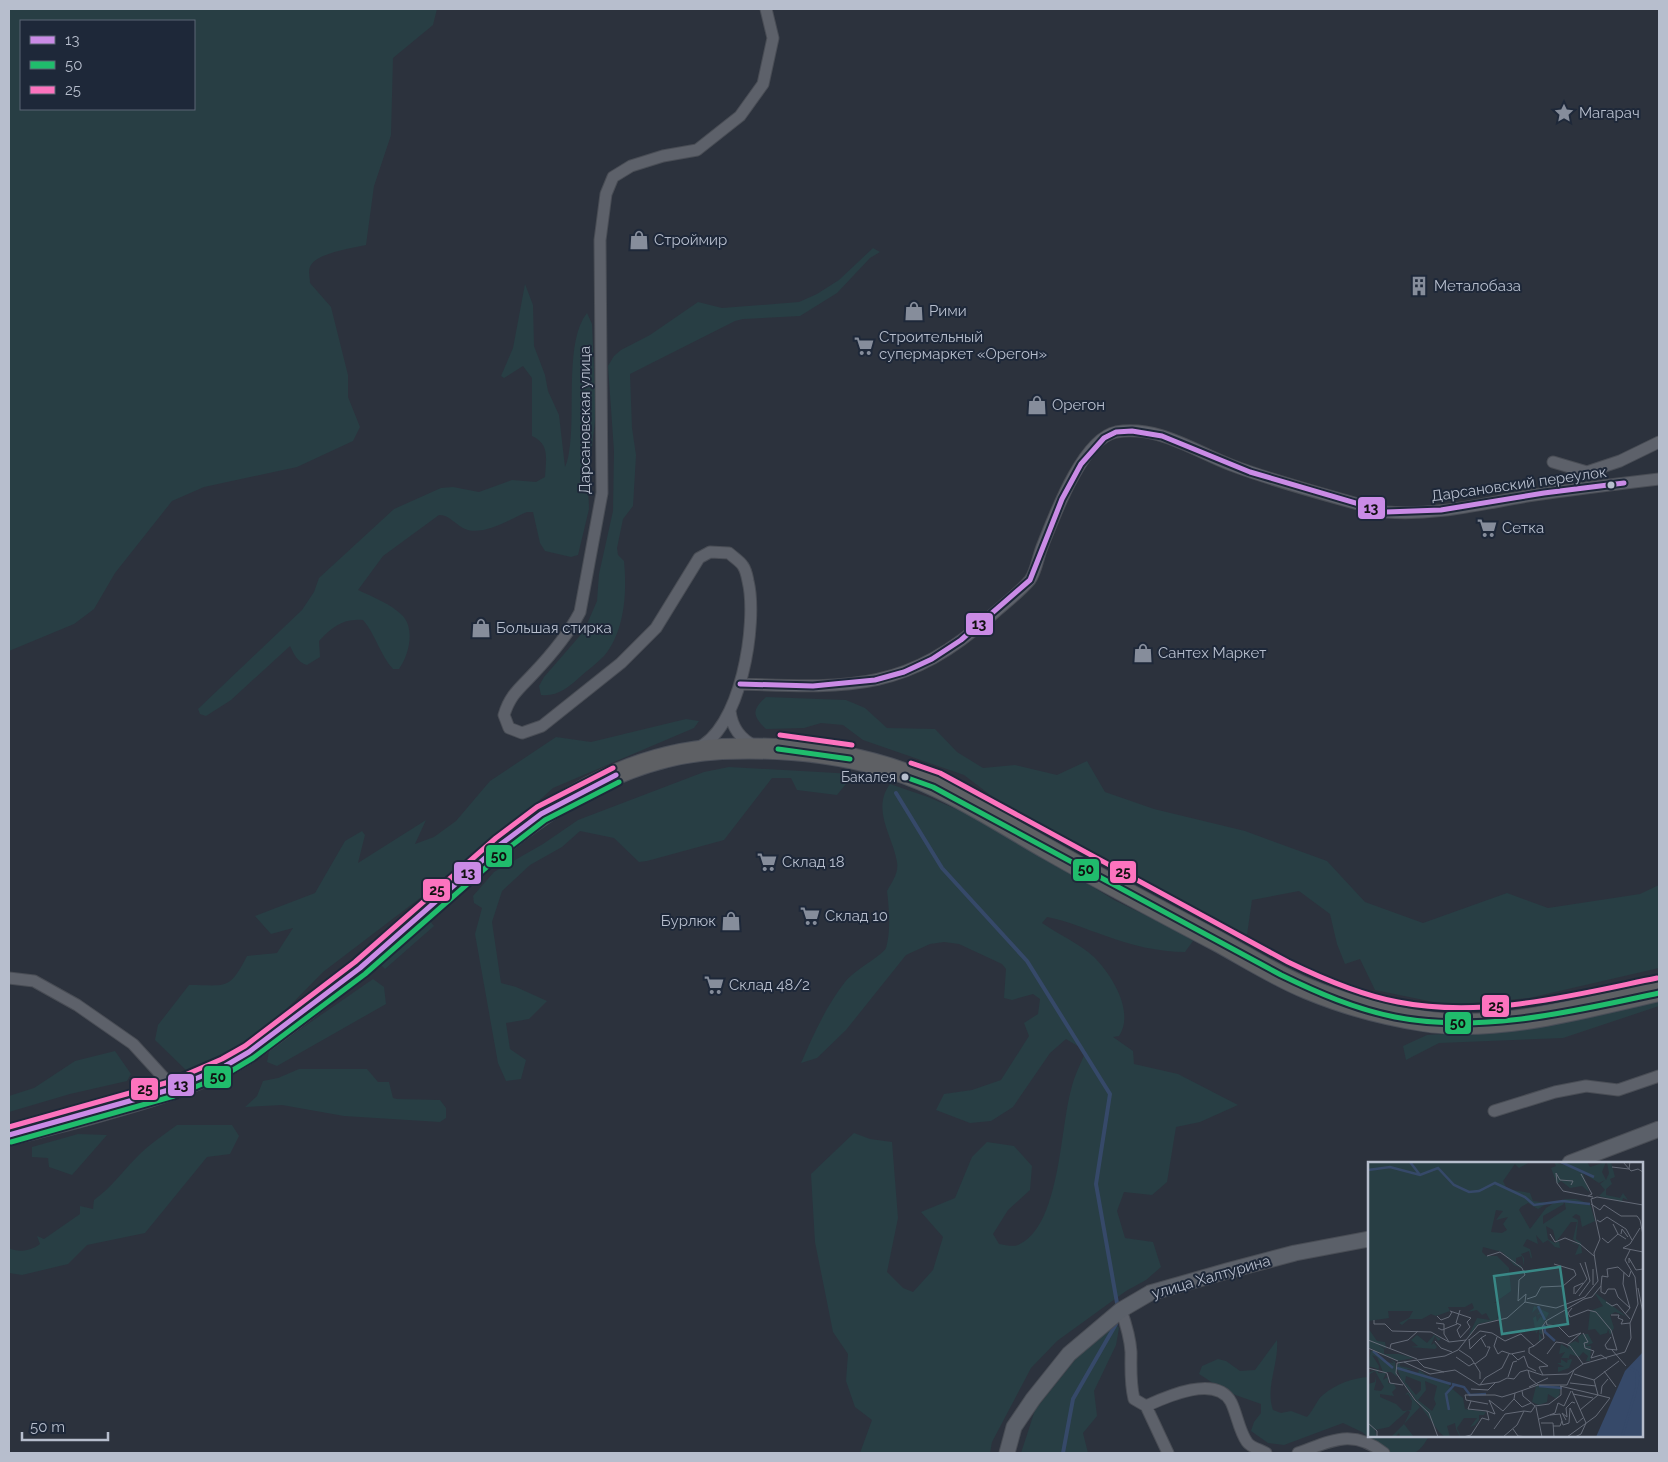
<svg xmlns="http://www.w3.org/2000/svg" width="1668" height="1462" font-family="Raleway,sans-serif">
<rect width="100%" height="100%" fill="#2c323d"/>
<path fill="#283e44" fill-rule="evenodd" d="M9,9H437L433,25L393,58L391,135L374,186L366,245C353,248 315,253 310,267C308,271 310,278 310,283L331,307L348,375V397L360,427L353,441L297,467L204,487L172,501L115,573L94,609L74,624L9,651ZM21,21H194V109H21Z
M873,248L880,252L870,258L837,293L800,316L743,319L735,321L630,374L632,428L636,455L633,506L623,519L617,548L618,555L624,561C627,592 625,631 604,656C597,663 588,670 581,676C569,687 557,697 541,695L539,686L544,677L584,631L597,601L599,574L613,511L614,451L608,366L614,356L621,350L650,335L698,302L722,308L799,302L817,294L839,280Z
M525,284L533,305L534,346L545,375L548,391L559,415L565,467C568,461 569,452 570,445C575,409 565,340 587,313L592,324L596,412L588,481L589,509L578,555L571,557L545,551L540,543L533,512H527C510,519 481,538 463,528C454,523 449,515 439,515L383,556L358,590C373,597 391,604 403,616C415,630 409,655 399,669H393C380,655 376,635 363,620C343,618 332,627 319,641L320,657L307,665C297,662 294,654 290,646L231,700L206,716L200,714L198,709L302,610L314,592L319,578L394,509L441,488L453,487L479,492L512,480L536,482L545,477C546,459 550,444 532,436V378L523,366L504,378L501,376L513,348Z
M766,697L846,700L865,708L887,728L935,729L957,752L983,768L1015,765L1057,775L1087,761L1105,792L1154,809L1245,831L1327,861L1365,902L1423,923L1507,893L1548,908L1640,894L1659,885V968L1529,998L1448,1005L1375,990L1360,959L1345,964L1337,944L1330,914L1299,891L1252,900L1247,935L1131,876L1006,807L964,775L863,740L843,725L821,723L804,728L766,729C753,717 751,710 766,697Z
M686,719L699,721L694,728L553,788L491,844L323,972L263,1033L239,1050L188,1072L155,1040L158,1025L189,985C227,985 229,991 247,956L277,953L293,928L271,934L255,916L315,893L345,841L362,831L365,835L358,863L426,820L415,844L434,837L456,821L490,781L556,737L591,742Z
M729,767L854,774L837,795L797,790L791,778H772L724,840L647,861L639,862L614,838L580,831L562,847L530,865L502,891L492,922L501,983L516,987L547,1001L529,1019L506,1023L510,1049L526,1060L521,1079L506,1081L498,1063L475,934L482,908L474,903L473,896L494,872L543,844L578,820L704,772Z
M890,784L928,797L993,825L1114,900L1178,931L1193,941L1185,952C1159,952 1130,945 1106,936C1085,929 1069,921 1047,917L1042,923C1058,934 1080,944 1094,957C1112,975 1135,1012 1119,1036L1113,1037L1133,1051L1134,1064L1178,1074L1238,1105L1200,1122L1176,1127L1167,1182L1152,1195L1124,1192L1117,1211L1125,1238L1153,1242L1161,1267L1146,1280L1126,1291L1057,1341L1031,1368L992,1442L990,1453H860L872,1420L855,1407L846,1381L848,1354L833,1332L815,1242L811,1174L854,1133L870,1139L892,1142L898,1218L887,1272L903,1288L913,1292L933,1270L943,1237L921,1212L955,1198L972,1157L987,1142L1014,1146L1032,1166L1030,1190L1008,1210L993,1234L999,1244C1005,1245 1013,1247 1018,1245C1060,1227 1060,1129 1071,1090C1074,1076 1081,1063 1086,1051L1066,1039L1050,1053L1013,1107L991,1121L970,1123L936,1110L944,1094L972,1090L1001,1080L1029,1036L1024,1023L1038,1014L1040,999L1033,994L1012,1000L1004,998L1006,969L1002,964L959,944L944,942L930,944L906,955L846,1030L817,1058L801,1063C813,1036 826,1006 845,982C853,971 883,955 886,948C891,932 889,907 887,891C892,882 899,873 897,862C893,836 871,810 890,784Z
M430,921L434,926L385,969L380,964Z
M373,979L384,987L386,1004L277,1066L267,1062L269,1051Z
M1659,995V1006L1563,1038L1439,1043L1406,1060L1403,1046L1427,1035L1495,1031Z
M115,1051L131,1074L127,1081L70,1094L9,1112V1096L34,1088L75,1061Z
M299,1069H367L378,1082H389L393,1098L397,1099L440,1100L446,1108V1118L440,1122L344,1116L282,1105L245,1107L257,1096L263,1081L278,1078Z
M177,1125H232L239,1136L230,1154L207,1157L145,1233L87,1245L68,1264L22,1275L9,1273V1248C18,1253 31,1251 40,1244L37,1236L44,1239L80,1214V1206L93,1209L94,1200C112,1187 120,1174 135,1159C148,1145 162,1136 177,1125Z
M78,1134L107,1135L72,1175L49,1167L48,1158L32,1157V1147Z
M1116,1324L1119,1328L1116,1345L1094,1391L1097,1416L1083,1433L1088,1453H1021L1035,1410L1083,1350Z
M1277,1340C1279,1364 1265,1387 1273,1410L1281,1413L1291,1411L1307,1417C1313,1411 1318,1398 1323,1395C1336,1384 1352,1378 1369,1377V1436H1429C1416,1459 1412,1453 1387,1453L1362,1432L1343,1423L1284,1445L1268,1443L1251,1431L1254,1422L1261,1413V1404L1227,1392L1199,1374L1202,1366L1218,1359L1226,1361L1240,1371L1255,1370Z"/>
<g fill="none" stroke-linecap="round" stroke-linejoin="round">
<path stroke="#364969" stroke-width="4" d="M896,793L942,868L1027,961L1110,1094L1096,1184L1117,1303
M1063,1453L1073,1399L1116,1324"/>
<defs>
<path id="street" d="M1553,462L1587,472L1620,461L1659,442
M740,684C849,688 907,692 992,615C1004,604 1019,593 1030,580C1036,572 1038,557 1042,547C1054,517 1082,439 1116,432C1159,425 1194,451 1231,465C1281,484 1335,497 1386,512C1437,516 1484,503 1534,495C1575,489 1617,484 1659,479
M730,711C732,728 740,739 755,746
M695,749C741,732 758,622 748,581C747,576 746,570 743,566C740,561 733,557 729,553L710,552L699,558L656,628L621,663L542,726L522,733L509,728L504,715C510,695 519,689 533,674C551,655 568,635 580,612L602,493L600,240L606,194L613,177L631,166L663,156L697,150L740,116L763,84L773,38L766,9
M9,978L34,981L77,1005L133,1044L165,1079
M1494,1111L1555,1092L1586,1086L1618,1090L1659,1076
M1121,1310C1126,1324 1130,1337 1131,1352C1131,1369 1130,1383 1134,1399L1146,1406C1166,1397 1216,1374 1231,1402C1237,1414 1239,1431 1247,1442C1250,1447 1261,1450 1266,1453
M1146,1406L1168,1453
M1298,1453C1332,1441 1352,1428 1384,1453"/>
<path id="secondary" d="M1570,1163L1659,1129
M1007,1453L1014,1427L1033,1399L1069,1354L1121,1310L1150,1293L1227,1271L1295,1253L1369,1239"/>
<path id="highway" d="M9,1135C33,1130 56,1123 80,1117C137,1101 201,1085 251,1051C301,1016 349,977 395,937C490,854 588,755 722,749C795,746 871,755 937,787C976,805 1012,829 1049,850C1105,882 1162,912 1219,942C1248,958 1278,977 1308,989C1344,1004 1385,1015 1423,1021C1498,1033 1587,1007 1659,991"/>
</defs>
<use href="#street" stroke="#494d55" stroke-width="13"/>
<use href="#secondary" stroke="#494d55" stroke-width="17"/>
<use href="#highway" stroke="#494e58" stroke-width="22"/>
<use href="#street" stroke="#5d616a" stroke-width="11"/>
<use href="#secondary" stroke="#5b6069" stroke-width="15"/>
<use href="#highway" stroke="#5e6064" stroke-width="20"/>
<defs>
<path id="bus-1" d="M740,684L813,686L875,680L904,672L932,659L961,640L1030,580L1062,499L1081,464L1104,438L1116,432L1132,431L1162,436L1250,472L1386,512L1441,510L1544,493L1624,483
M9,1135L172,1089L225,1066L249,1052L360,968L501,844L541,814L616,775"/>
<path id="bus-2" d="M778,749L850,759
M905,777L933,787L1281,975C1318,993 1355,1009 1395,1017C1483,1034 1574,1011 1659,993
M11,1142L174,1096L228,1073L253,1058L365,974L506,850L545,820L619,782"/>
<path id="bus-3" d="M780,735L852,745
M911,763L940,773L1288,962C1323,979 1360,995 1398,1002C1484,1019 1574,995 1657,978
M9,1127L169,1082L222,1059L245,1046L355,962L496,838L537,807L613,768"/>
</defs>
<use href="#bus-1" stroke="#1e2839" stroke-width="9"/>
<use href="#bus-2" stroke="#1e2839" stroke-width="9"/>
<use href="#bus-3" stroke="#1e2839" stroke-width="9"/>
<use href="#bus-1" stroke="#ca8be6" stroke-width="5"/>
<use href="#bus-2" stroke="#20bc6c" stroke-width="5"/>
<use href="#bus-3" stroke="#fc73be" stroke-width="5"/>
</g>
<defs>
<symbol id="sight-bare" viewBox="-9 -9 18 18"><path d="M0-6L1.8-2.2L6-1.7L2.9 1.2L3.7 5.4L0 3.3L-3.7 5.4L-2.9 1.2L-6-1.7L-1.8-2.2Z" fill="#868d9b" stroke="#1e2839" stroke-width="2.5" paint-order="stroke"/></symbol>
<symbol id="shop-bare" viewBox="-9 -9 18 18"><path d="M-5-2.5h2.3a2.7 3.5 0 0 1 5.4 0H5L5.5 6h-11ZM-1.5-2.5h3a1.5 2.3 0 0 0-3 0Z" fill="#868d9b" stroke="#1e2839" stroke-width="2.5" paint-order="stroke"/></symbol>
<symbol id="building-bare" viewBox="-9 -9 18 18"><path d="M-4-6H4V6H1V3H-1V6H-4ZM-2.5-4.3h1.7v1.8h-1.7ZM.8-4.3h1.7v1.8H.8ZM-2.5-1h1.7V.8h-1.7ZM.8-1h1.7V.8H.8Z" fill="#868d9b" stroke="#1e2839" stroke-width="2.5" paint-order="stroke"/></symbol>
<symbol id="supermarket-bare" viewBox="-9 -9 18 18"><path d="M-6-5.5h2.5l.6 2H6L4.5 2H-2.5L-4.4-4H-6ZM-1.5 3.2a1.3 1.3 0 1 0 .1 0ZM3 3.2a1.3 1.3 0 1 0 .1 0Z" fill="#868d9b" stroke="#1e2839" stroke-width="2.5" paint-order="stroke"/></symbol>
</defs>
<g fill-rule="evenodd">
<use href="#sight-bare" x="1550" y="99" width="28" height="28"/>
<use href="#shop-bare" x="625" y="226" width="28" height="28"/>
<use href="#building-bare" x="1405" y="272" width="28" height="28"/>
<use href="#shop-bare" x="900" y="297" width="28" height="28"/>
<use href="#supermarket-bare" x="850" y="332" width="28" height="28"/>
<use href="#shop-bare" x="1023" y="391" width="28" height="28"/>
<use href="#supermarket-bare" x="1473" y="514" width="28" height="28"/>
<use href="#shop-bare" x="467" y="614" width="28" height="28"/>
<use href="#shop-bare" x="1129" y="639" width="28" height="28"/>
<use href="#supermarket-bare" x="753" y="848" width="28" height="28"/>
<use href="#supermarket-bare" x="796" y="902" width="28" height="28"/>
<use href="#shop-bare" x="717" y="907" width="28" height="28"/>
<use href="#supermarket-bare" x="700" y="971" width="28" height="28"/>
</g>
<g fill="#b7becd" stroke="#1e2839" stroke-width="2">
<circle cx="1611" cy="485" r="4.5"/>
<circle cx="905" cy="777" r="4.5"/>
</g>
<g text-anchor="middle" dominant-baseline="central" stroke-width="4" stroke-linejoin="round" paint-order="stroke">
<g font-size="14" fill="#b7becd" stroke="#1e2839" text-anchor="end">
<text x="896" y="777">Бакалея</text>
</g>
<g font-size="15" fill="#b7becd" stroke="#1e2839" text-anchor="start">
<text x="1579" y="113">Магарач</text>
<text x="654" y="240">Строймир</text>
<text x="1434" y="286">Металобаза</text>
<text x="929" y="311">Рими</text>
<text x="879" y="337">Строительный<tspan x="879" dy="17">супермаркет «Орегон»</tspan></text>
<text x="1052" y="405">Орегон</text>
<text x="1502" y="528">Сетка</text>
<text x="496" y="628">Большая стирка</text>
<text x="1158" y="653">Сантех Маркет</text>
<text x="782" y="862">Склад 18</text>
<text x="825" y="916">Склад 10</text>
<text x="716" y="921" text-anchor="end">Бурлюк</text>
<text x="729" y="985">Склад 48/2</text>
</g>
<g font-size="15" fill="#b7becd" stroke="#1e2839">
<text transform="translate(585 420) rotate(-90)">Дарсановская улица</text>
<text transform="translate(1519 484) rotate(-8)">Дарсановский переулок</text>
<text transform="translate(1211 1277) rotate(-16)">улица Халтурина</text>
</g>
</g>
<g transform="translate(1368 1162)">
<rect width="275" height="275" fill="#2c323d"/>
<path d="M0,0H162L151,6L147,2L135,19L139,27L162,31L165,39L180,41L170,47L160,41L153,45L151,48L162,67L178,46L189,39H195L196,42L175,54V62L198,47L196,37H208L222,42L227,59L214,65L212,54L208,52L204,55L210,58L208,77L213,81L214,91L207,93L211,83L202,81L211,82L205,77L209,60H203L188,80L185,68L178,64L180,77L187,81L191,79L192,86L187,85L180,78L175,81L168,73L170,82L159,77L155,84L162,87L164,95L163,97L161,89L153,92L156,96V104L154,94L148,96V102L153,103L155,107L146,103L134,90L115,85L114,90L118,94H129L141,106L143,129L126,141H130L132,148L129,156H137L110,162L99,177L109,156L122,158L118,151L114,153L109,148L100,150L106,146L104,141L97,145H80L82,149L68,154L63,152L54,157H41L34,163L31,161L41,156L45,149H20L21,156L0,159ZM128,48L135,49L128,58L140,55L135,62L139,68L134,71L123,70ZM186,0L202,5L195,0H219L222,5L238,0L234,10L238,18L241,11L239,1L243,0L247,15L242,17L244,22L238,27V33L252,36L255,31L260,38L255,36L254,40L231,34L237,28L232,22L237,18L231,21L215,11L221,30L214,24L202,26L193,19L189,22L183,6L188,4ZM226,130L258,154L247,150L242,153L246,166L242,173L240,167L239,171L232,173L227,167L220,168L222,149L235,144ZM166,144L181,151L175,162V173L171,171L174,177L171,180V167L168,172L165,156L168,154L169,160L173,154V157L175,150L169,153L173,148L169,146L164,151ZM0,166L9,179L17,180L18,187L10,183L16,187V192H31L46,196L29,199L0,185ZM214,172H220L225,181L217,184H223L222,199H218L220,194L215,190L211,195L202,192L200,198L203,197L204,198L201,206L190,210V205H196L189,201H193V197L199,201L200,196H193L197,190L191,192L193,182L201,187L199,183L207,179L211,181L210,175ZM49,173L59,181L66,173L73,177L70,179L67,174L63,183L66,181L69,185L67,187L42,185L50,184L43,178ZM3,188L19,200L26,201L22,197L27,200L29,215L23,210H15L9,195L4,193L11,204L10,211H18L15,218L20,215V221L26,222L28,226L24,230L26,234L12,232V235L28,242L35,249L43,248L44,239L40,232L37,233L40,230L52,245L36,262L46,275H32L31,271L27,275H23L36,262L42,250L40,248L21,265L7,268L9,275H0V222L7,220L8,214V220L6,228L13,229L16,225L7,209L2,212L0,221V211L10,207L0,204ZM32,201V204L48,208L38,207L43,211H50L51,208L65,217L84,221L81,224L95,236L97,247L118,250L116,253H111V258L107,263L102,265L109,256H96L89,266L92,273V275L88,267L87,261L82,263L79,264L82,275H77L71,270L33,217L28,204ZM38,214L53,220V228L48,233L37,220ZM57,219L69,224L66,237L68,242L64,249L50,238L58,228ZM168,224H191L192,231L189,237L180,232L179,240L171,243L164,240Z" fill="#283e44" fill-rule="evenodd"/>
<path d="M275,190V275H228L257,209Z" fill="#364969"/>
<path fill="none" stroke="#364969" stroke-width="2.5" d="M42,0L52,13M193,0L226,15M0,8L22,5L52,13L70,6L86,23L101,30L111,29L127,21L157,35L166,43L195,39L222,42M170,144L177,158M176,163L177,170L187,179M5,189L25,206M29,206L83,222M267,208L275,223M275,212L272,216L275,228M84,222L96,225L102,233L118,232M171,224L194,226M81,248L78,232L87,222M254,275L269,224V210L262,206"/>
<path fill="none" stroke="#646a77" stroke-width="1" d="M255,0L263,9L270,7L275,10M244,5L261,7L262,0M213,12L224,32L220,34M203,23L205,19L192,18L188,11L189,21L195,29L225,35M223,42L232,48L236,43L253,54H269L272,58M229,58L232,60L239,55L258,67L264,78M272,58L275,73M245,62L250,72L258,77M272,66L262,82L255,86L275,90M182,72L187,80L197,76L212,82L226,94M253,72L254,67L260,75M234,76L240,81L250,72M262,88L257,98L267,115L270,142L262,161L263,176M119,94L132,90L154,106L157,113L151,118L150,139L158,132L157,140M261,101V96L268,108L275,107M225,107V123M256,110L255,122L262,146L257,152M233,124L234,114L240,115L239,107L250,105L261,115L263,109M233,124V130L237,132L240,127H247L250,135L262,146M270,126L275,151M206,132V125L215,121M207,132L219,117L212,101M211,134L222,119L217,100M159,137L168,134L173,125L195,124L208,113L206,108L186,102M216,137L224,135L233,124M238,140L244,144L249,142L262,157M204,146L200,151L202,155L220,148L228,150L243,168L249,188L239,187L237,183L243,175M82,149L103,156L99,160L102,165L92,176M243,153H251L250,156L255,158L253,162L262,161M69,154L73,158L81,155L84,150M6,158V162H17L24,169L63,170L81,180L98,178M178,159L179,163L190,164L201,175L213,171L199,183M68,161L76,162V172L81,180M70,166L74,168L89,162M215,171L220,180L216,181L217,186L226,189L223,196L233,193L239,197M118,173L113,176L118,185M92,175L89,168L93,163L88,161L92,148M129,175L126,184L130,192L134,189L143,192L157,189M101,177L102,187L113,176M0,178L49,197M101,178L112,169L124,171L137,179L153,172L166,184L161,186V191L180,204L171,205L175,213M67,179L73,186L84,190M166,184L176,176L174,165L178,159L216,137M0,186L30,199M22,186L23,182L40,178L50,169M91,188L103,196L112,210V217M244,188L258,204M144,192L150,198L156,194L160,205L168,209M179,192L188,180L195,181L202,184L215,202M88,195L101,204L106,201M49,198L56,205L76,210M36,200L62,212L87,208L111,223L131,220L139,216L146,217L152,210L159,208L174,213L200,212L215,202L257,190L263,176M107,202L118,194L122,185H119M0,206L19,211L22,221L35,223M134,206L141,192M160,208L162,216L170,223M236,209L248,225M206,212L226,218L230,233M140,215L145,200L149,199M226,218L251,199M202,221L228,224M112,223L117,216L134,206M170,223H199L206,208M192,224L230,233M161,225L180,216M103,227L120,228L127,221M154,229L155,234L167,244L181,242L193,233V224M204,229L218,261L213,272L207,275M205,232L225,236M233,232L234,224L240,217M127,233L134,235L147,231M146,237L154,245L163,241M103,239L100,247L119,249M120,242L98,238L97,233H127M168,245L174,275M212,248L230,233M182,253L192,252L194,259M171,257L187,251L190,241L196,244L203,229M198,258L194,251L199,255L198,246L204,240L207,241M0,261L9,269V275M173,261H185L186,275M185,264H192L194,259L195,263L201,261L202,246L209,261L215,256M126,267L137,252L156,249M145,267L150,274L160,275M70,275L61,251L47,238L28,211L29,201L77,194L90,188L110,163L139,156L157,140L188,146L217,135L230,119L226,91L232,77L223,37L229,35L275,43M95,275L103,273L114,256L121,258L119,249L127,252L121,238L135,249L146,237L147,231L170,223M135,275L149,263L156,249L163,250L167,244M199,275L228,254L242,236L230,233"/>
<path fill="#398886" fill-opacity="0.15" stroke="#398886" stroke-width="2.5" d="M192,105L200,162L134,172L126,114Z"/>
<rect width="275" height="275" fill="none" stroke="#b7becd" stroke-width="2.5"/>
</g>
<g stroke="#1e2839" stroke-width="2">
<rect x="1357" y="496" width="29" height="24" rx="5" fill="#ca8be6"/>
<rect x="965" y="612" width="29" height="24" rx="5" fill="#ca8be6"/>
<rect x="485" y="844" width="28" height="24" rx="5" fill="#20bc6c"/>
<rect x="1072" y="858" width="28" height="24" rx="5" fill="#20bc6c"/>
<rect x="1109" y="860" width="28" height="24" rx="5" fill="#fc73be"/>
<rect x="453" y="861" width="29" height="24" rx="5" fill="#ca8be6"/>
<rect x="422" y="878" width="29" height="24" rx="5" fill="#fc73be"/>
<rect x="1481" y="994" width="29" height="24" rx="5" fill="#fc73be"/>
<rect x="1444" y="1011" width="28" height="24" rx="5" fill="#20bc6c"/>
<rect x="203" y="1065" width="29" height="24" rx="5" fill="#20bc6c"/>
<rect x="167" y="1073" width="28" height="24" rx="5" fill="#ca8be6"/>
<rect x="130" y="1077" width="29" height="24" rx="5" fill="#fc73be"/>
</g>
<g font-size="14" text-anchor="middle" font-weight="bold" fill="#111">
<text x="1371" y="513">13</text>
<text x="979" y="629">13</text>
<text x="499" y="861">50</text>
<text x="1086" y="874">50</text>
<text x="1123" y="877">25</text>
<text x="468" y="878">13</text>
<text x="437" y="895">25</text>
<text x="1496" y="1011">25</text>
<text x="1458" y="1028">50</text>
<text x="218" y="1082">50</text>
<text x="181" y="1090">13</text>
<text x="145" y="1094">25</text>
</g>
<rect width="1668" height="1462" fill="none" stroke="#b7becd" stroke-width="20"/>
<rect x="20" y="20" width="175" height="90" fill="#1e2839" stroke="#5b6474"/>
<rect x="30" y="36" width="25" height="8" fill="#ca8be6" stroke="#5b6474"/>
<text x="65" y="45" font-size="15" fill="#b7becd">13</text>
<rect x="30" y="61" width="25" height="8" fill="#20bc6c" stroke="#5b6474"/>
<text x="65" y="70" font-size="15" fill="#b7becd">50</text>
<rect x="30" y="86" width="25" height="8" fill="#fc73be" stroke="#5b6474"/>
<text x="65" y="95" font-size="15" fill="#b7becd">25</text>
<path d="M22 1432v8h86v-8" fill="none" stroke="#b7becd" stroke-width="2.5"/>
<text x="30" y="1432" font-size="15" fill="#b7becd" stroke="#1e2839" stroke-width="4" paint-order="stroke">50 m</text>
</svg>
